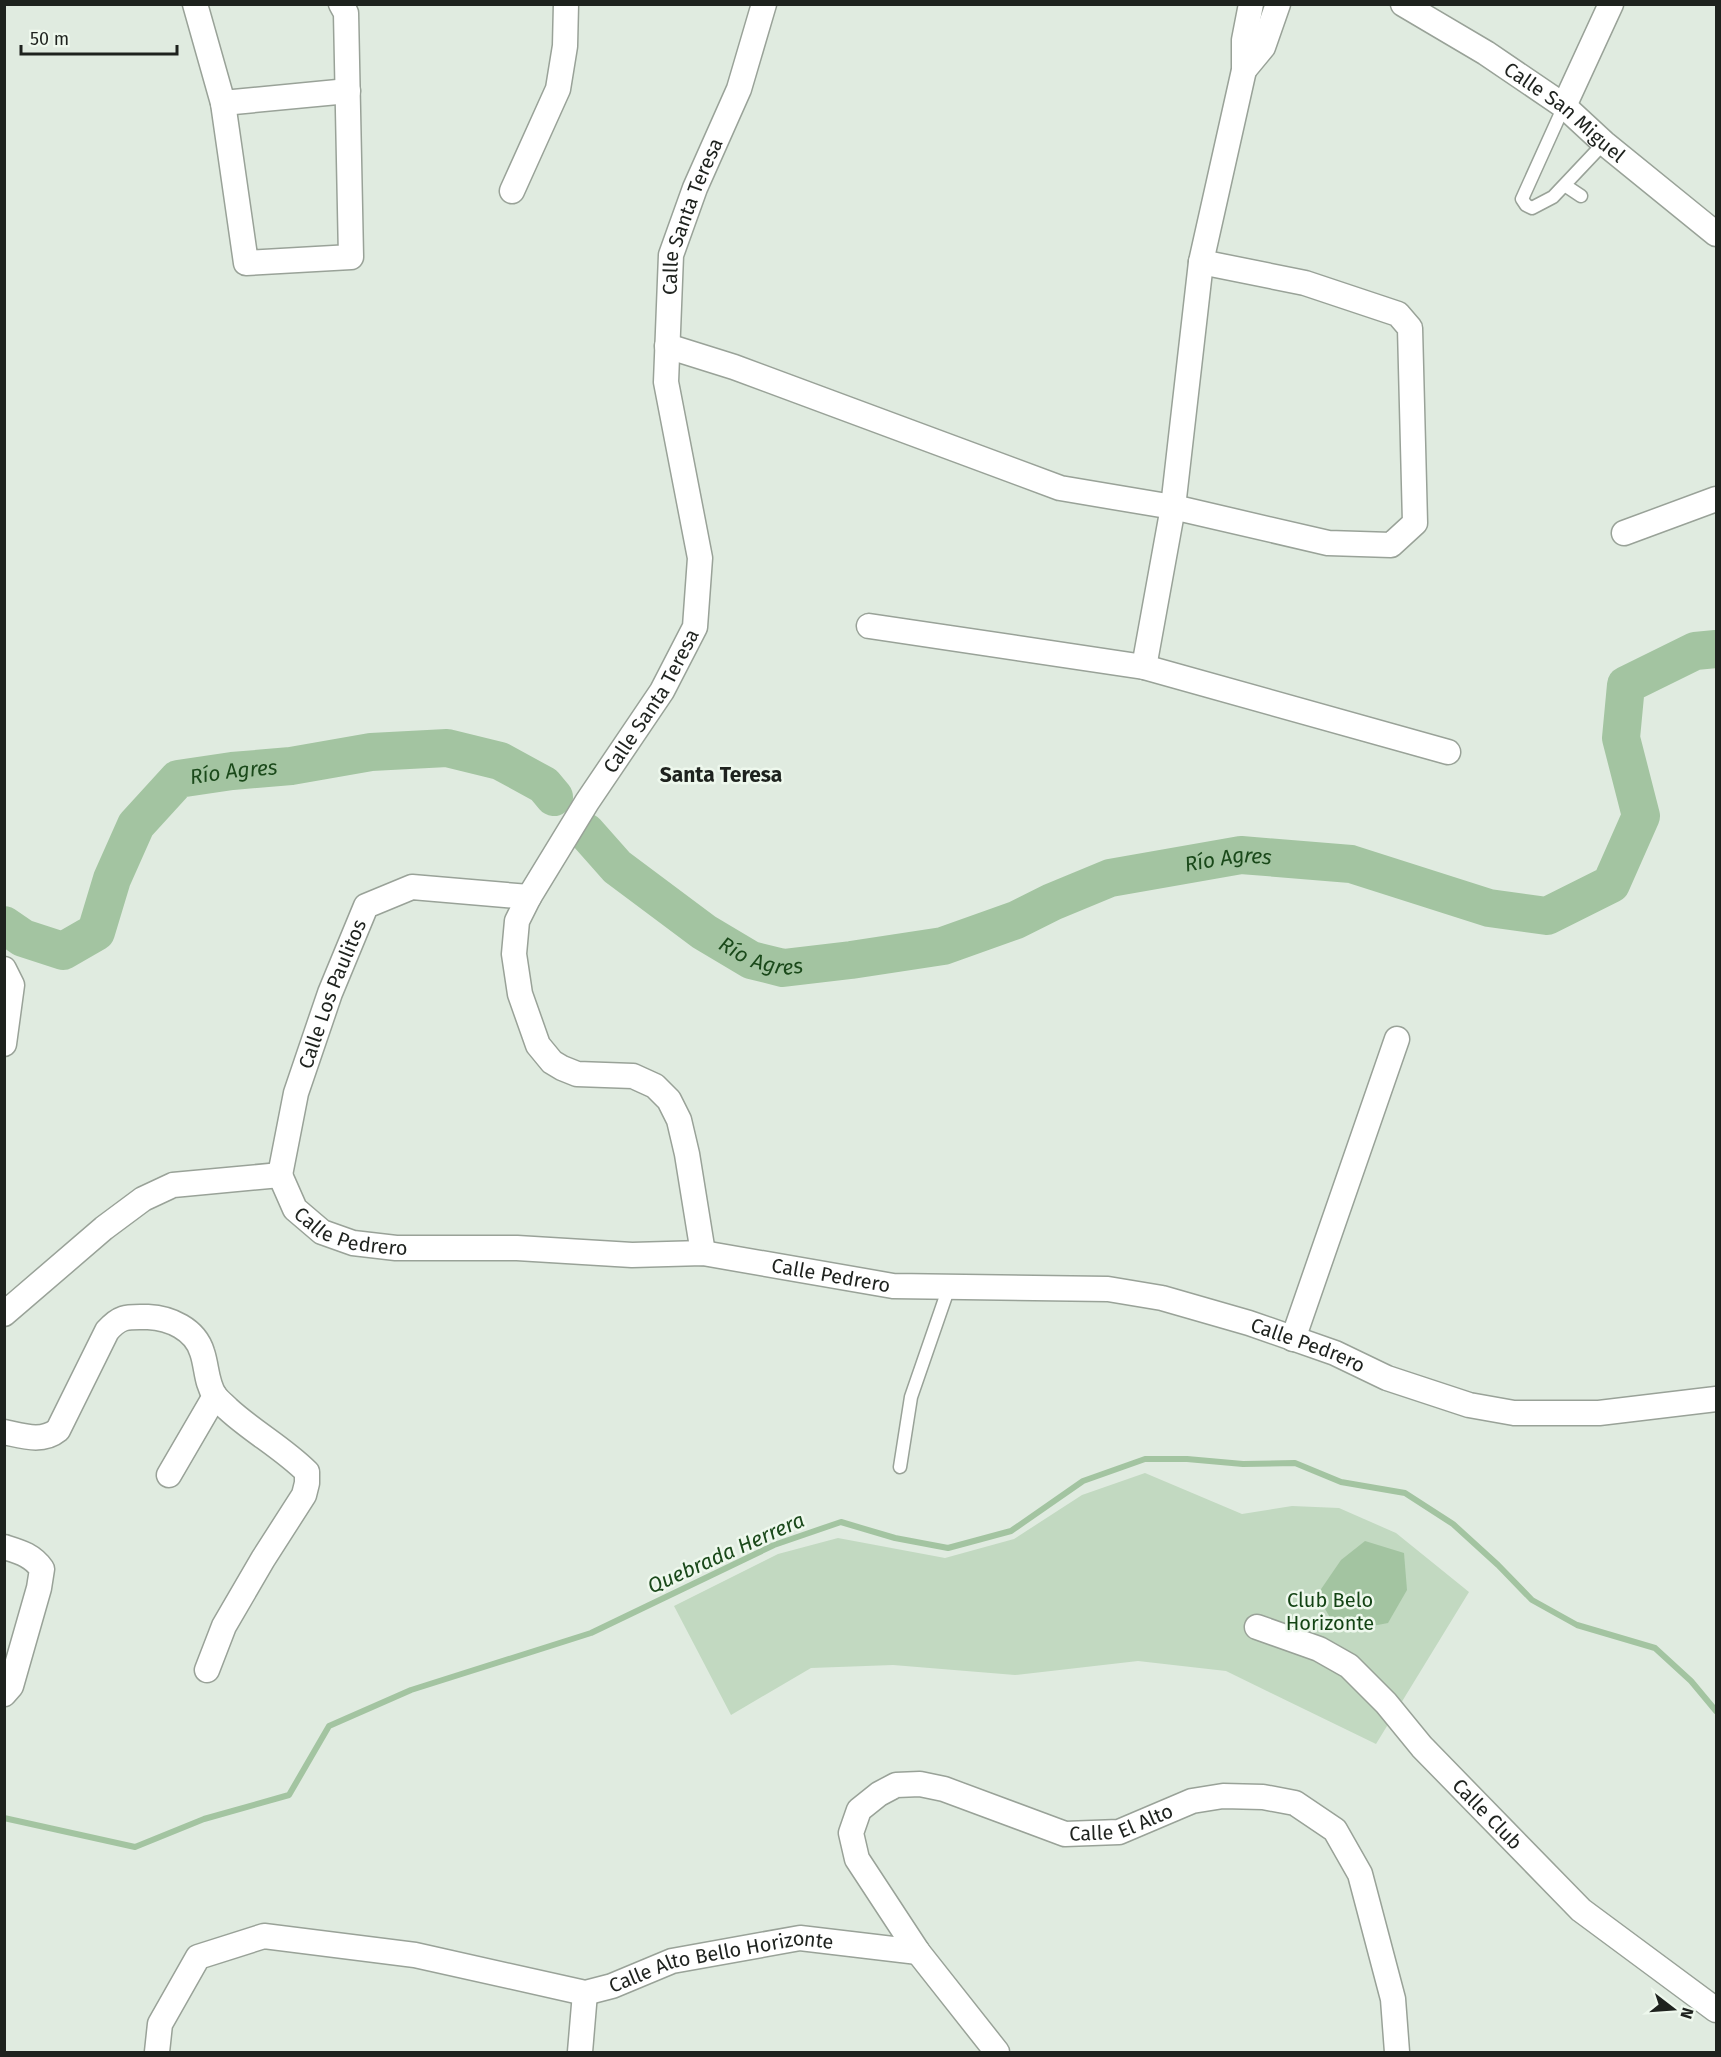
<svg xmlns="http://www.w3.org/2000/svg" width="1721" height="2057" font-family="'Fira Sans',sans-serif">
<rect width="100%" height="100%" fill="#e0ebe0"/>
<path fill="#c2d9c1" d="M1145,1473L1242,1514L1292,1506L1339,1508L1396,1533L1469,1592L1376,1744L1226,1671L1138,1661L1015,1675L893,1665L811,1668L731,1715L674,1606L778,1554L838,1538L945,1558L1014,1539L1082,1495Z"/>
<path fill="#a3c4a1" d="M1365,1541L1404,1553L1407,1590L1388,1623L1362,1628L1332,1621L1317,1595L1341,1560Z"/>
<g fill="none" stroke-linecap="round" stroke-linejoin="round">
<path stroke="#a3c4a1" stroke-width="6" d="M4,1818L135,1847L204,1819L289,1795L329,1726L411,1690L591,1633L774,1545L841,1522L895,1538L948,1548L1011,1531L1083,1481L1145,1459H1187L1243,1464L1295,1463L1341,1482L1405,1493L1453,1524L1498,1565L1532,1600L1577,1625L1655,1648L1691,1681L1716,1711"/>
<g stroke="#a3c4a1" stroke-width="38">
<path id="s1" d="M586,832L617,867L704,932L751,960L783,968L851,960L943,946L1016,920L1052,902L1110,878L1241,855L1351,864L1489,908L1547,916L1611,884L1641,816L1621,738L1626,685L1695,651L1716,649"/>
<path id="s2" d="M4,925L23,938L63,951L96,932L112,879L136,825L178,779L232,771L291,766L371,752L447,748L500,761L544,785L554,797"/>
</g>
<defs>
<path id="lane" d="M1564,106L1522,199L1526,205L1532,208L1553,197L1604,143
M1566,186L1581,196
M900,1467L911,1397L949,1287"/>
<g id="street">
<path d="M195,4L223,103L246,263L351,257L346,13L341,4"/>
<path id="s3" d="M1403,4L1486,53L1564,106L1604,143L1716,234"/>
<path d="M1244,70L1263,47L1278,4"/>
<path d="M223,103L348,91"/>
<path d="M1564,106L1611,4"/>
<path d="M512,191L558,89L565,46L566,4"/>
<path d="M667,346L734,367L1060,488L1173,507L1328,543L1391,545L1415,523L1410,328L1398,314L1305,283L1201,262"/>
<path d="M1624,533L1716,499"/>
<path d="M869,626L1144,667L1448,752"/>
<path d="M1144,667L1173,507L1201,262L1244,70V40L1251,4"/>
<path d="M4,969L12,985L4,1044"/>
<path id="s4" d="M280,1175L295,1209L322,1232L353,1243L396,1248H517L632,1255L703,1253L893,1286L1108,1289L1162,1298L1249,1323L1335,1353L1387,1378L1469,1405L1514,1413H1599L1716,1399"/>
<path id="s5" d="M280,1175L296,1093L330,993L366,906L412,887L529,897"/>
<path id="s6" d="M703,1253L687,1154L679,1120L669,1100L655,1086L633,1076L577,1074L562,1068L552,1062L538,1045L520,994L514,954L517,921L529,897L587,802L662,691L695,627L700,558L666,382L671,255L695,188L739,89L764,4"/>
<path d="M4,1314L104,1228L143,1199L173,1185L280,1175"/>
<path d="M1293,1339L1397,1039"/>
<path d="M4,1432C23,1436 42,1443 58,1430L107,1331C121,1315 128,1317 148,1317C170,1318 195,1329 202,1352C207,1366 206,1383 215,1396C218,1400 224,1405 228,1409C253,1432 283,1448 307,1472V1483L304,1495L263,1559L224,1626L207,1670"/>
<path d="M169,1475L215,1396"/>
<path d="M4,1547C20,1552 32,1555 42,1569L39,1588L11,1686L4,1694"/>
<path id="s7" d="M1257,1627L1319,1649L1349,1666L1386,1703L1422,1747L1581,1910L1716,2010"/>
<path id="s8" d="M157,2052L160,2024L198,1957L264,1936L415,1955L585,1993L612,1986L672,1961L800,1938L918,1952"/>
<path d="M580,2052L585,1993"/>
<path id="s9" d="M997,2052L918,1952L857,1859L851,1833L859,1810L879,1794L896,1785L920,1784L944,1789L1065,1834L1119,1832L1192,1801L1223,1796L1263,1797L1295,1803L1335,1830L1360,1874L1393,1999L1397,2052"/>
</g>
</defs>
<use href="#lane" stroke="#99a298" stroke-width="15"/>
<use href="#street" stroke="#99a298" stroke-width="27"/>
<use href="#lane" stroke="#fff" stroke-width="12"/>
<use href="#street" stroke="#fff" stroke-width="24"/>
</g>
<g text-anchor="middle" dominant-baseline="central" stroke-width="5" stroke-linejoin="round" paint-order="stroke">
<g font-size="20" fill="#1e221e" stroke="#eef8ed">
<text stroke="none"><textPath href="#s3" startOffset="195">Calle San Miguel</textPath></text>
<text stroke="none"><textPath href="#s6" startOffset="1197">Calle Santa Teresa</textPath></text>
<text stroke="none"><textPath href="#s6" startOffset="693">Calle Santa Teresa</textPath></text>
<text stroke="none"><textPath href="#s5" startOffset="189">Calle Los Paulitos</textPath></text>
<text stroke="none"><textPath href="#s4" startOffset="100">Calle Pedrero</textPath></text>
<text stroke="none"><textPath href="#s4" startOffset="586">Calle Pedrero</textPath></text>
<text stroke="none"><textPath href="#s4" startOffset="1072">Calle Pedrero</textPath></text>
<text stroke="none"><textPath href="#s7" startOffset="303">Calle Club</textPath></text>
<text stroke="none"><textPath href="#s9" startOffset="570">Calle El Alto</textPath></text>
<text stroke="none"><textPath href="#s8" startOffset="642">Calle Alto Bello Horizonte</textPath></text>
</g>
<g font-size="20" fill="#134314" stroke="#eef8ed">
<text x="1330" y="1600">Club Belo<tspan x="1330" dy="23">Horizonte</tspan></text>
</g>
<g font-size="21" font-style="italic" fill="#1a491a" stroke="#eef8ed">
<text stroke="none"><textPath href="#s2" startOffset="336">Río Agres</textPath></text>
<text stroke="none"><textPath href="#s1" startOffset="705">Río Agres</textPath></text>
<text stroke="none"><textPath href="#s1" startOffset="219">Río Agres</textPath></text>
<text transform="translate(726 1553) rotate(-24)">Quebrada Herrera</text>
</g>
<g font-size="21" font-weight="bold" fill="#1e221e" stroke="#eef8ed">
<text x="721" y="775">Santa Teresa</text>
</g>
</g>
<rect width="1721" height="2057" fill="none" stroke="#1e221e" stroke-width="12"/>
<g transform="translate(1673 2009) rotate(107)" stroke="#eef8ed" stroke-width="4.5" paint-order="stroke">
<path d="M0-4.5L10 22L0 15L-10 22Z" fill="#1e221e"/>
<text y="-9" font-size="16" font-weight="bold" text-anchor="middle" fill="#1e221e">N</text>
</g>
<path d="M21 45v9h156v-9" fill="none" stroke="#1e221e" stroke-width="3"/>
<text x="30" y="45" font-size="18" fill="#1e221e" stroke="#eef8ed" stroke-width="4.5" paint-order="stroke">50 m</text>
</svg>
